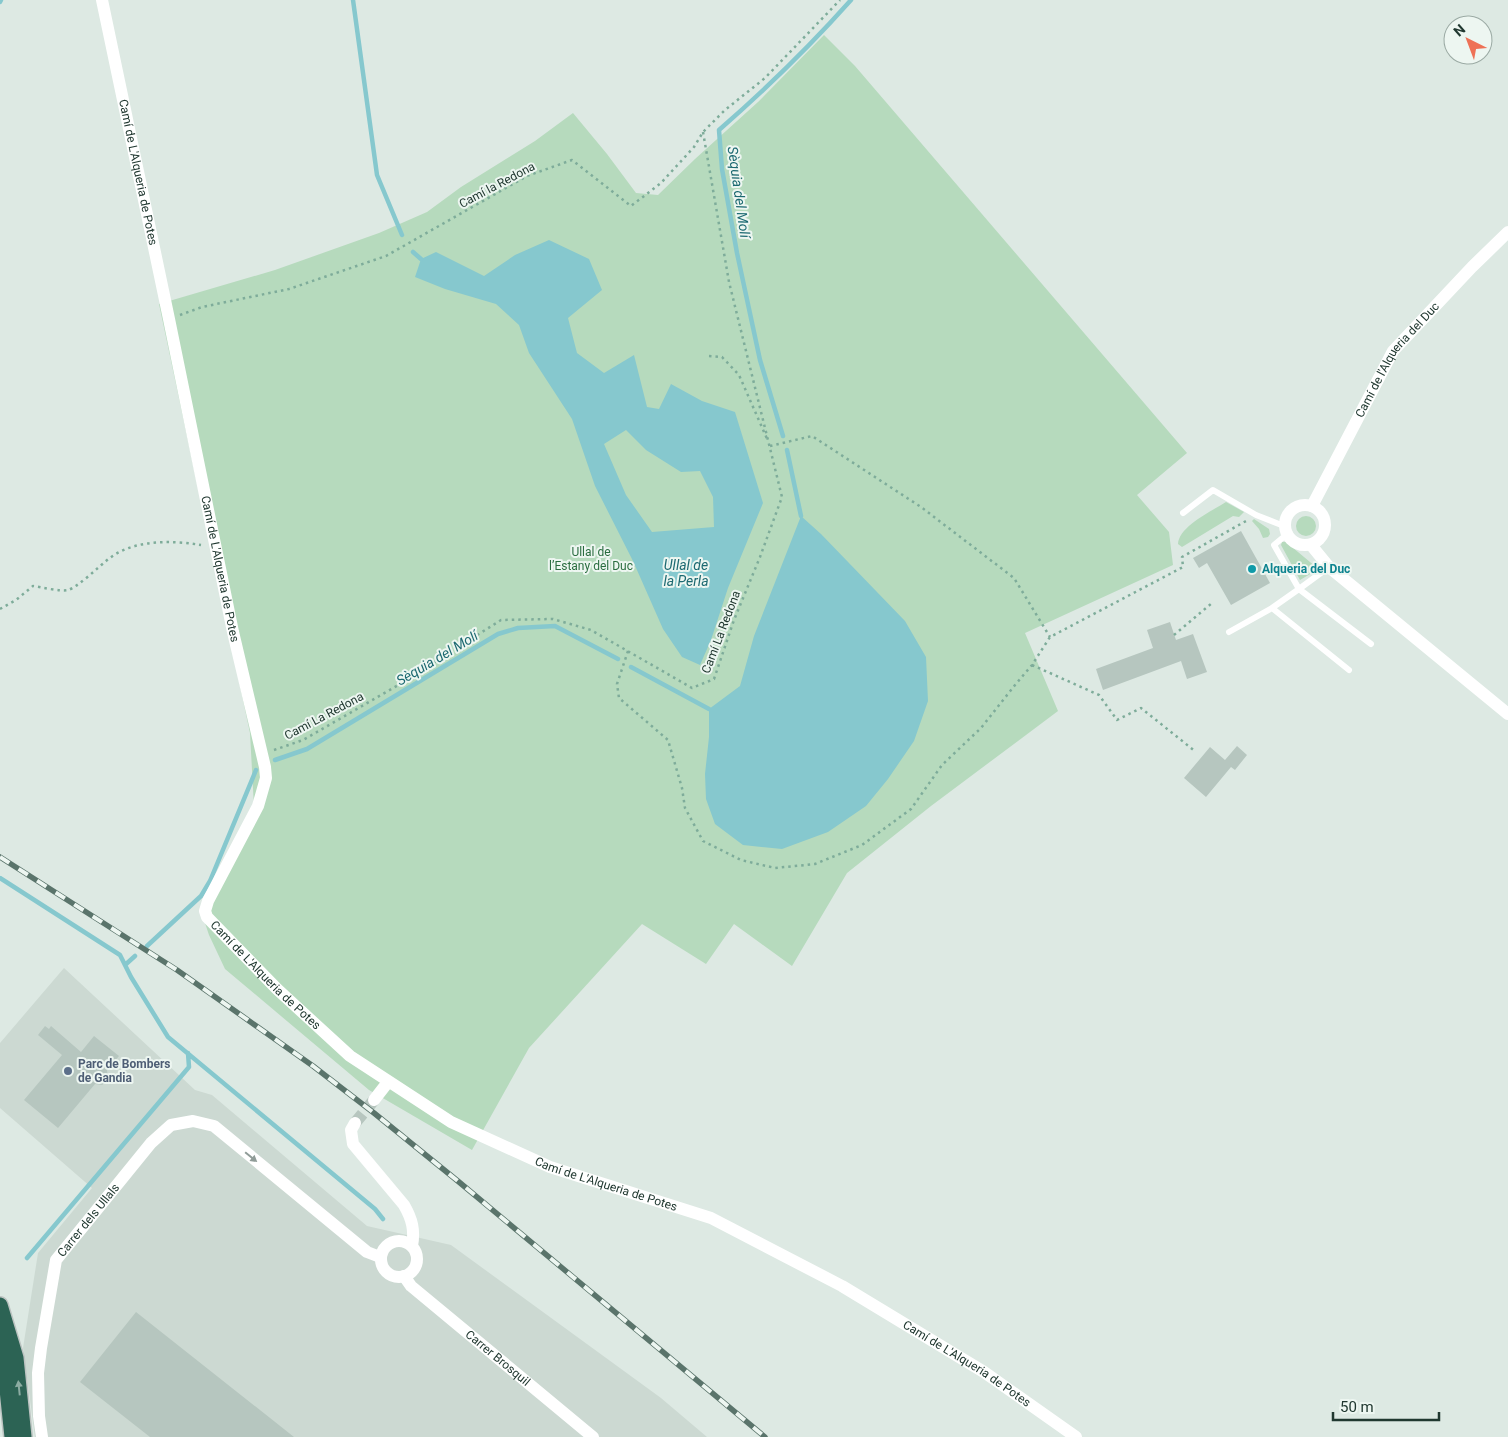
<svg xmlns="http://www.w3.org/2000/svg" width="1508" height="1437" font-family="Roboto,sans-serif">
<rect width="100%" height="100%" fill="#dde9e3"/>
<path fill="#ccd9d2" d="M64,968L195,1090L212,1095L367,1226L451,1245L661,1398L707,1437H35L23,1348L38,1253L92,1188L0,1108V1043Z"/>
<path fill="#b6dabd" d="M824,35L855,66L1187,453L1137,495L1169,532L1173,565L1025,633L1058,711L931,806L847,873L792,966L734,924L706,964L642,924L529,1048L472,1150L369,1090L225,969L209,935L202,914L254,807L250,733L159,304L275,270L379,233L427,212L461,187L535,141L573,113L607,154L636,193L658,195L695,159L758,102Z
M1226,502L1244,512L1239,517L1233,516L1182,547L1178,544C1179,526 1212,511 1226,502Z
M1296 526a10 10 0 1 1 20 0a10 10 0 1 1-20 0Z
M1254,519L1269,529L1270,534L1268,537L1263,538L1259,529L1252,521Z
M1282,542H1286L1316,567L1317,570L1300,580L1281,545Z"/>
<path fill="#86c8ce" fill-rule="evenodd" d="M549,240L589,259L602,290L568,318L577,353L604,373L634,355L647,407L659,409L671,384L702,401L735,412L763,503L728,588L711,640L700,665L682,657L663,629L633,561L595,486L572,419L529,353L519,325L496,304L445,289L415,277L421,259L436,252L484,276L515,255ZM626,430L646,450L681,472L700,471L713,497L714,527L652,532L626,495L604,444Z
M801,516L821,534L905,621L926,657L928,701L914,741L888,779L866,806L828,832L782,849L743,845L715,824L706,799L705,774L709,737V709L740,686L754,636Z"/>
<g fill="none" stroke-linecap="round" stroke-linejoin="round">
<path stroke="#86c8ce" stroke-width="4.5" d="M353,0L377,175L402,235
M0,2L1,0
M413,252L421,259
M783,436L760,360L737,253L722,169L719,130C766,89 810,46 851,0
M787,450L801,516
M631,667L709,709
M275,760L307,749L498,634L518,628L555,626L618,659
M0,878L120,955L131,977L168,1037L375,1209L383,1219
M147,946L201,896L210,881L256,770
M125,965L135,956
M27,1258L189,1067L188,1053"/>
</g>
<path fill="#b6c6bf" d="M1241,531L1270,583L1231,605L1207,563L1199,568L1193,558Z
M1170,622L1176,640L1193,634L1207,672L1187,679L1181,661L1103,690L1096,669L1153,648L1147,630Z
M1237,746L1247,755L1235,770L1231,767L1206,797L1184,778L1210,747L1225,760Z
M45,1026L49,1029L51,1026L81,1052L94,1036L119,1056L107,1070L108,1079L106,1082L102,1085L95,1084L58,1128L24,1100L62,1055L38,1035Z
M136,1312L294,1437H150L80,1382Z"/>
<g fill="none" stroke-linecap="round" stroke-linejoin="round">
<path stroke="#b7c6bf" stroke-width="12" stroke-dasharray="12 6" stroke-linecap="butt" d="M355,1123L374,1100"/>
<defs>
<path id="highway" d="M0,1305L16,1358L24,1437
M1,1332L12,1437"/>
</defs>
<use href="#highway" stroke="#bcc3c1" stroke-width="18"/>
<path stroke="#7eac9a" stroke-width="2.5" stroke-dasharray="2.5 4" stroke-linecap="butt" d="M180,315L202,307L289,289L386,256L527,176L572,160L631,206L661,183L694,147L703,132L725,110L765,78L840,0
M709,356L722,357L739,375L768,441
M770,446L812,436L921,507L1014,578L1050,637
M0,609L16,600L33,586C41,587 61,592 68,590C78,587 96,569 105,562C130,539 170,540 201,545
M1174,635L1212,603
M628,651L617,684L619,698L668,740L682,788L685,808L703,841L741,860L775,868L815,864L862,845L911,809L942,765L981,728L1015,685L1032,665L1050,637L1183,567L1182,557L1246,521
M1032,665L1099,695L1117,720L1141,708L1196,752
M274,750L303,740L350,713L400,684L501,620L553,619L591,630L692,688L714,679L734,620L760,557L782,497L729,282L703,132
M417,1271L421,1255"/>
<path stroke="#fff" stroke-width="6" d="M1183,513L1213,490L1256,515L1284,526
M1286,535L1274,545L1299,589L1272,608L1349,670
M1329,567L1299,589L1371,644
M1229,632L1272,608"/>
<g stroke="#fff" stroke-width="12">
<path id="s1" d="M102,0L169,319L233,632L265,767L266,778L258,806L208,901L205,911L207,917L277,989L350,1056L451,1122L550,1167L711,1218L842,1286L984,1372L1076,1437"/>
<circle cx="1305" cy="525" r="20"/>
<path id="s2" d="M1312,506L1393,351L1472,267L1508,232"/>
<path d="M1311,545L1329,567L1508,714"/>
<path d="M374,1100L388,1082"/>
<path d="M355,1123L351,1130L353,1144L404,1205C412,1219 415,1230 412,1246"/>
<circle cx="399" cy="1259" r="18"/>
<path id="s3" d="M404,1276L411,1286L593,1437"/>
<path id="s4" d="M42,1437L39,1416L38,1373L41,1348L56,1260L151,1143L171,1125L193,1121L214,1126L367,1252L380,1257"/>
</g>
<use href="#highway" stroke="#2c6354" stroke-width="15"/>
<defs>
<path id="rail" d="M0,857L177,970L313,1066L374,1113L459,1182L765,1437"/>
</defs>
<use href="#rail" stroke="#5a746b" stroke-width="5.5"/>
<use href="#rail" stroke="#edf6f1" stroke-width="4" stroke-dasharray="11" stroke-linecap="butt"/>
</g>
<defs><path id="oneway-solid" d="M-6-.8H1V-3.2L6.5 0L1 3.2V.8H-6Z" transform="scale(1.25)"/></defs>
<use fill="#909c98" href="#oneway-solid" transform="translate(251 1157) rotate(39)"/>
<use fill="#8caca2" href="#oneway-solid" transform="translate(19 1388) rotate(-96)"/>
<circle fill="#0f9aa8" stroke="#edf6f1" stroke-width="2" cx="1252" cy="569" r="5"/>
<circle fill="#5c6f8a" stroke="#edf6f1" stroke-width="2" cx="68" cy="1071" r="5"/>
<g text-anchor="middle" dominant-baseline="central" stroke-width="4" stroke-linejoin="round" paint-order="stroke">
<g font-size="12" fill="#203830" stroke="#edf6f1">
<text stroke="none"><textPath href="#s1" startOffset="176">Camí de L'Alqueria de Potes</textPath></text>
<text transform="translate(497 185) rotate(-28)">Camí la Redona</text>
<text stroke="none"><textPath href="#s2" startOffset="170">Camí de l'Alqueria del Duc</textPath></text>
<text stroke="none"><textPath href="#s1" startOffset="581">Camí de L'Alqueria de Potes</textPath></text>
<text transform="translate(721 632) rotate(-69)">Camí La Redona</text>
<text transform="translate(324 716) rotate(-28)">Camí La Redona</text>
<text stroke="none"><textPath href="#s1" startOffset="1031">Camí de L'Alqueria de Potes</textPath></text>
<text stroke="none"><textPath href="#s1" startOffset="1436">Camí de L'Alqueria de Potes</textPath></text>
<text stroke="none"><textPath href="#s4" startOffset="230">Carrer dels Ullals</textPath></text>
<text stroke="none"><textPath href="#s3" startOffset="125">Carrer Brosquil</textPath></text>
<text stroke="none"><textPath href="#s1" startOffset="1841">Camí de L'Alqueria de Potes</textPath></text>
</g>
<g font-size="12" fill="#2b6d40" stroke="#edf6f1">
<text x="591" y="552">Ullal de<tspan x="591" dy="14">l’Estany del Duc</tspan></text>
</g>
<g font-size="12" font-weight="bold" fill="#0d838f" stroke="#edf6f1" text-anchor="start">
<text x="1262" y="569">Alqueria del Duc</text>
</g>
<g font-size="12" font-weight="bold" fill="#4e5e75" stroke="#edf6f1" text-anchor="start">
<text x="78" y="1064">Parc de Bombers<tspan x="78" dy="14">de Gandia</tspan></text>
</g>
<g font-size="14" font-style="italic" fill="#1c6971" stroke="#edf6f1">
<text transform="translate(739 192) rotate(82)">Sèquia del Molí</text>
<text x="686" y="565">Ullal de<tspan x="686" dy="16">la Perla</tspan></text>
<text transform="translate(437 658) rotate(-31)">Sèquia del Molí</text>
</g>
</g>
<g transform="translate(1468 40) rotate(318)"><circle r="24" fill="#edf6f1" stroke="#9baaa4"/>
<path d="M0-4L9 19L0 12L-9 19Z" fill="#ee7156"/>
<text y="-8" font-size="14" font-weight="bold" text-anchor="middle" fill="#203830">N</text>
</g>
<path d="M1333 1412v8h106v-8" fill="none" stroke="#203830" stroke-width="2.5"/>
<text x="1340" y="1412" font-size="15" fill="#203830" stroke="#edf6f1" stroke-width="4" paint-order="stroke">50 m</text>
</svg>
